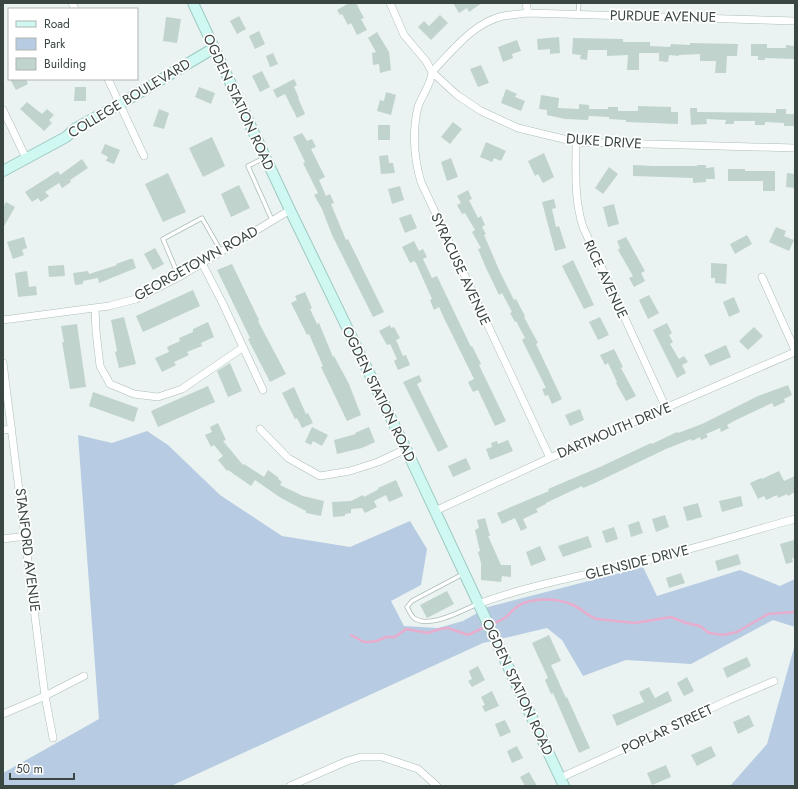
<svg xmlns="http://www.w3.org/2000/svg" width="798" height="789" font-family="Jost,sans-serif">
<rect width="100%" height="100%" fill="#eaf3f1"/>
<path fill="#b7cce2" d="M147,431L168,445L220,495L282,536L350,547L410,521L427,549L421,585L391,601L404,626L438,628L463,621L488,607L643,567L657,596L740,570L780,586L795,579V627L773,620L691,664L626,660L583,676L562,640L547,628L483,643L171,786H3V773L99,719L78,435L112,443Z
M795,644V784L791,786H730L767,744Z"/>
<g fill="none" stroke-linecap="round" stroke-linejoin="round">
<path stroke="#e8adcc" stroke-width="2.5" d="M492,624C497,622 502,620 506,617C510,614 513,609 518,606C532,597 558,598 573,605C582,609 588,616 597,619L635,623L671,617L686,623L700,626L709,633L723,635L737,632L768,614L795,612
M351,635L364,642H369L377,641L386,637H395L406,629L428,633L440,629L448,628L468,635L487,626"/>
</g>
<path fill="#c0d3cd" d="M349,3H356L364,18L361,19L367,30L357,35L351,23L348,25L342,14L340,15L337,10Z
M453,3H482L469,12L467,8L459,13Z
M440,15L448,23L431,40L418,27L424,21L429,26Z
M239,16L246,29L237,34L230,21Z
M166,17L181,19L177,43L163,41Z
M259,31L265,44L255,49L249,36Z
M377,32L389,52L391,70L380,73L379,64L373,65L372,53L376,52L368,38Z
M559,37L560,53L550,54V49L538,50L537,39Z
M573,38L623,39V42H650V46L670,47L671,44L690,45V43L738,44L737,56H727L726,73H715L716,61H700V54L679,55V56L669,55L668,62L659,61V53H639V70H627L628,55L607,56V50H588L587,60L580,59L581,55L572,54Z
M517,40L521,51L512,54L513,58L503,62L498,47Z
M751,44H767V48H786V45L795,46V59L765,58V60H758V56H751Z
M273,53L278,64L270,67L266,56Z
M481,65L489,83L478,87L470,69Z
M262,71L270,87L260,92L252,76Z
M10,79H26L28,84L16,90Z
M294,79L297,85L294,87L299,98H298L305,114L297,118L285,94L277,98L273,90Z
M75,87H86V101H74Z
M199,87L215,93L211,104L195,97Z
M506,89L517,94L515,97L525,101L521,111L501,103Z
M386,92L396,95L391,115L377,111L380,100L384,101Z
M541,95L559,98L558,108L579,109V104L589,105V109H608V107H618V111H638V106L671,107V112H678V124L626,122V120L609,119V117L589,116L588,120L565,119L547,115V110L539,109Z
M27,102L42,114L47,109L54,115L49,120L52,123L44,131L20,109Z
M690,108H697V112L776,113V109H786V114H795V126H784V123L765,122V125H755V121H734V124H725L726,120L706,119L707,124L691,125Z
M159,109L169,113L164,129L153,126Z
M453,122L462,129L450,144L441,137Z
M378,125H390V140H378Z
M302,133L307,141L312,139L316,147L311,149L325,177L319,180L326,196L330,194L334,203L331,204L346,240L348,239L384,312L373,317L332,235L322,209L314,195L318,193L303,163L305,162L293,137Z
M212,137L225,166L203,177L189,148Z
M486,142L506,151L501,161L494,158L492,162L480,157Z
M105,144L120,150L114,164L106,161L108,157L101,153Z
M544,153L554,177L543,183L538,174L535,176L528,161Z
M388,155L389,163H393L395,173L381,174L379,156Z
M451,158L458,177L447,181L441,162Z
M82,159L88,168L70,180L71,182L62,188L59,183L45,192L49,196L41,202L38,198L32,202L25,192L58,171L60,175Z
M633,165L653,166H697V165H706V168L714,167L715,179H706V182L693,183V178L633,176Z
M609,167L618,174L603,194L595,188Z
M728,169H745V171H775V191H763V181H728Z
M168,173L186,212L163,222L145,184Z
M787,173L795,174V188L786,187Z
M239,185L250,208L231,217L221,194Z
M400,186L404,200L392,204L388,189Z
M468,190L472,199L469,200L478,218L481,216L485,225L482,227L486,234L484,235L500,272L514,300L516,299L525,316L524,317L538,343L536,344L562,399L552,404L548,395L545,396L542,389L546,388L522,340L525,338L516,321L515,322L510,313L512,312L502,293L499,295L486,268L478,249L481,248L472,232L475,230L465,213L462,214L457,205L461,203L457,196Z
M554,199L556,208L552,209L556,227L559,226L566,248L555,251L542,202Z
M6,202L15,207L3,228V207Z
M614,204L619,224L608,227L603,207Z
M411,214L417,228L405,233L399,218Z
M776,227L786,231L784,236L794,240L789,251L769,242Z
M747,235L752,244L735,254L730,244Z
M24,237L27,248L22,250L24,255L13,259L7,242Z
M626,237L645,271L641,273L645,281L634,287L629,278L633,276L618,250L620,248L617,241Z
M414,241L419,251L423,249L427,257L423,259L432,278L437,276L471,347L472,346L481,364L479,365L506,421L495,426L478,390L473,392L468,382L474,379L443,316L439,307L434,310L430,300L432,299L416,263L414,261L410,263L402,247Z
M155,248L164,264L153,270L144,254Z
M130,259H133L136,268L99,283L98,278L83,281V284L75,285L73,273L88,271L89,274L117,265L116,264Z
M573,260L594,305L584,309L562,266Z
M711,263L727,264L726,284L715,283V278H711Z
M232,264L259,320L258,321L286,374L270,382L248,339L250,338L217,270Z
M64,265L65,276L49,277L48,266Z
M27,271L29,287L36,286L37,295L18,297L15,273Z
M193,290L200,306L143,332L136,316Z
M305,292L312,308L310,309L317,324L319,323L333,357L334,356L349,384L361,415L347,421L321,367L323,366L309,334L307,335L291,303L297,300L295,296Z
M649,295L659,313L648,319L639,300Z
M734,297L740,312L729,317L723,302Z
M124,317L136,364L119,368L115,352L117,351L111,320Z
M600,317L609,335L598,340L589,322Z
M208,322L214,337L201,343L202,346L187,352L189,355L174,362L176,365L162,372L155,358L169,352L167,347L180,341L179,338L193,332V329Z
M667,323L672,333L669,335L673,342L670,344L679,359L684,356L688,362L682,365L686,373L677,378L653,330Z
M77,324L86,387L70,389L62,342H64L61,326Z
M390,325L391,328L394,327L400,338L396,340L403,356L406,355L410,365L398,370L394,361L397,359L390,344L387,345L379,331Z
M754,327L763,336L748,350L739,341Z
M726,345L731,357L710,366L704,355Z
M614,349L623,367L621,368L636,396L626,401L616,383L617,382L608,363L605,365L600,355Z
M230,363L242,391L228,397L217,371Z
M419,375L422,381L417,384L448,447L438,452L403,382Z
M788,385L792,395L784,399L785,402L774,407L772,403L736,420L727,425L729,428L721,432L720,428L706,434L708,437L701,440L700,437L692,441L691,439L666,449L595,483L583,488L582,486L546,503V504L536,509L538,512L523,519L527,528L521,531L515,518L502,524L497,513L549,491L548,489L600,467L651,443L652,444L677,432L678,433L702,424L758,396Z
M208,386L215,402L158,427L151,411Z
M294,387L306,414L308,413L313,423L302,428L297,418L295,419L282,393Z
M93,392L138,408L134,422L89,406Z
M580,409L584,420L570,426L565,415Z
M218,423L226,440L223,441L243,465L244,464L264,477L268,470L279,478L278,479L282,482L280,485L303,496L324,501L321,516L306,513V511L281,498L255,480L251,486L228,470L227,471L218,460L223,456L214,445L211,447L205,435L212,432L210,427Z
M312,427L328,435L322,446L313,441L311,445L305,442Z
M369,427L375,442L362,448L337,454L334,440L356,434L355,433Z
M508,440L513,451L490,460L486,449L492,447L491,443L497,441L498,444Z
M466,458L471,469L453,477L448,466Z
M779,471L784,481L795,476V492L788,496L787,494L778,498L777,495L766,500L764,496L758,499L750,483L761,478L762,479Z
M396,480L403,496L389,502L386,495L374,501L377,507L365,513L362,508L351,509V513L345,514V516L333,517L332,502L351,501L363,495L364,497L379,489L378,488Z
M741,496L743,506L722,512L719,501Z
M698,503L702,517L687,521L683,507Z
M665,515L669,527L656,532L652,519Z
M485,518L490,536H488L501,565H511V577L502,576L501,582L481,580V563L478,552L480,551L475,530L479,528L477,520Z
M639,521L643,533L631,537L628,525Z
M614,527L618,539L606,543L602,531Z
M588,536L592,547L563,557L558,546Z
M794,540L795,558H792L793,562L786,564L780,544Z
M540,546L546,560L531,566L526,552Z
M738,554L741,564L718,571L715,561Z
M681,573L685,583L669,588L666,578Z
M447,591L454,604L427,618L420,605Z
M549,635L561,661L551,665L566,698L567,697L590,748L579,753L553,693L551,694L545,680L548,678L532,643Z
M747,657L751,666L727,678L723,668Z
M478,666L485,680L472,687L468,681L472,679L469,671Z
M687,677L694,691L684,696L677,683Z
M649,687L655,698L668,691L672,701L617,726L612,715L644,702L639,692Z
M492,691L499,706L485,712L482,706L485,705L481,697Z
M749,715L754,726L738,734L733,722Z
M505,720L511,732L500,737L495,724Z
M517,746L523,758L512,763L507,751Z
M711,746L716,756L697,766L691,755Z
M666,765L671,777L652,785L647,773Z
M529,772L537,786H525L520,777Z"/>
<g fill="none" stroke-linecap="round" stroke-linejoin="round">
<defs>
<path id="lane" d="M578,14L579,3
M264,158L248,166L272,220
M179,277L163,239L202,218L221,251
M463,574L412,601L407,607C409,610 411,616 414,618C428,629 462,611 477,604"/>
<path id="street" d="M72,3L75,9
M390,3L404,35L426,61L432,72L457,95L481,111L518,128L576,142L795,148
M526,3L528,13
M432,72C431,85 422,95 418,107C412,132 414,158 421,182L550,458
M432,72C452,51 473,23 503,16C511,15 519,14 528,13L795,21
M108,79L144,156
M3,110L26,158
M576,142C576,172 574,199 583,227L666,408
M202,263L223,304L263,390
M762,277L795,350
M95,308L96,331L100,366L110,384L134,394L158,397L182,389L242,348
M3,320L109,306L136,299L179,277L290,210
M3,363L45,696L53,738
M260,429L288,458L320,476L350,471L378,462L406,449
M3,430L12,429
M435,511L550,458L795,352
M3,539L26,536
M478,604C532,584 588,575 643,561C694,549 744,533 795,519
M3,714L45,696L84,676
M560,778L665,730L729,700L774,681
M290,786L347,761L361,757H382L418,769L437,786"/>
<path id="secondary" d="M193,3L290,210L406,449L564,786
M3,171L66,137L76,128L120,104L214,48"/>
</defs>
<use href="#lane" stroke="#adbdb9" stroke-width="5"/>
<use href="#street" stroke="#adbdb9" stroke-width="8"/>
<use href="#secondary" stroke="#9dcac2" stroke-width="12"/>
<use href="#lane" stroke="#fff" stroke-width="3.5"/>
<use href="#street" stroke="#fff" stroke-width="7"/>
<use href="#secondary" stroke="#cef8f1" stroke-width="10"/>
</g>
<g text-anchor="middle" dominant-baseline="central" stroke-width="3.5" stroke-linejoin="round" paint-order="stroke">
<g font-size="14" fill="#394642" stroke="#fff">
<text transform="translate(663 16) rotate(1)">PURDUE AVENUE</text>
<text transform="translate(129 98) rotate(-31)">COLLEGE BOULEVARD</text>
<text transform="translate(239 102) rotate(65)">OGDEN STATION ROAD</text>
<text transform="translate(604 141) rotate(4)">DUKE DRIVE</text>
<text transform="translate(196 263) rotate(-29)">GEORGETOWN ROAD</text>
<text transform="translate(461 269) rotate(65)">SYRACUSE AVENUE</text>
<text transform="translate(606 279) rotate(65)">RICE AVENUE</text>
<text transform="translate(379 394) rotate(64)">OGDEN STATION ROAD</text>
<text transform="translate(614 430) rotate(-23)">DARTMOUTH DRIVE</text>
<text transform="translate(28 550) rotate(83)">STANFORD AVENUE</text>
<text transform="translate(637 562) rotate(-14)">GLENSIDE DRIVE</text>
<text transform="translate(518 687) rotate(65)">OGDEN STATION ROAD</text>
<text transform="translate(667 729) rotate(-25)">POPLAR STREET</text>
</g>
</g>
<rect width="798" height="789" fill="none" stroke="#394642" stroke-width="8"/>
<rect x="8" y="8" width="130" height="72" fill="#ffffff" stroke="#b0b5b3"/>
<rect x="16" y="21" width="20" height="6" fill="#cef8f1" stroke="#b0b5b3"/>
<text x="44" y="28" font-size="12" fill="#394642">Road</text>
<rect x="16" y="38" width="20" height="12" fill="#b7cce2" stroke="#b0b5b3"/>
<text x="44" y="48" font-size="12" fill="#394642">Park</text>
<rect x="16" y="58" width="20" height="12" fill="#c0d3cd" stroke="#b0b5b3"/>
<text x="44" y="68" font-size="12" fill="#394642">Building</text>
<path d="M10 773v6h64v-6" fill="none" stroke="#394642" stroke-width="2"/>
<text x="16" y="773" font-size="12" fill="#394642" stroke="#ffffff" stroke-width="3" paint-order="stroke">50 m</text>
</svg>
